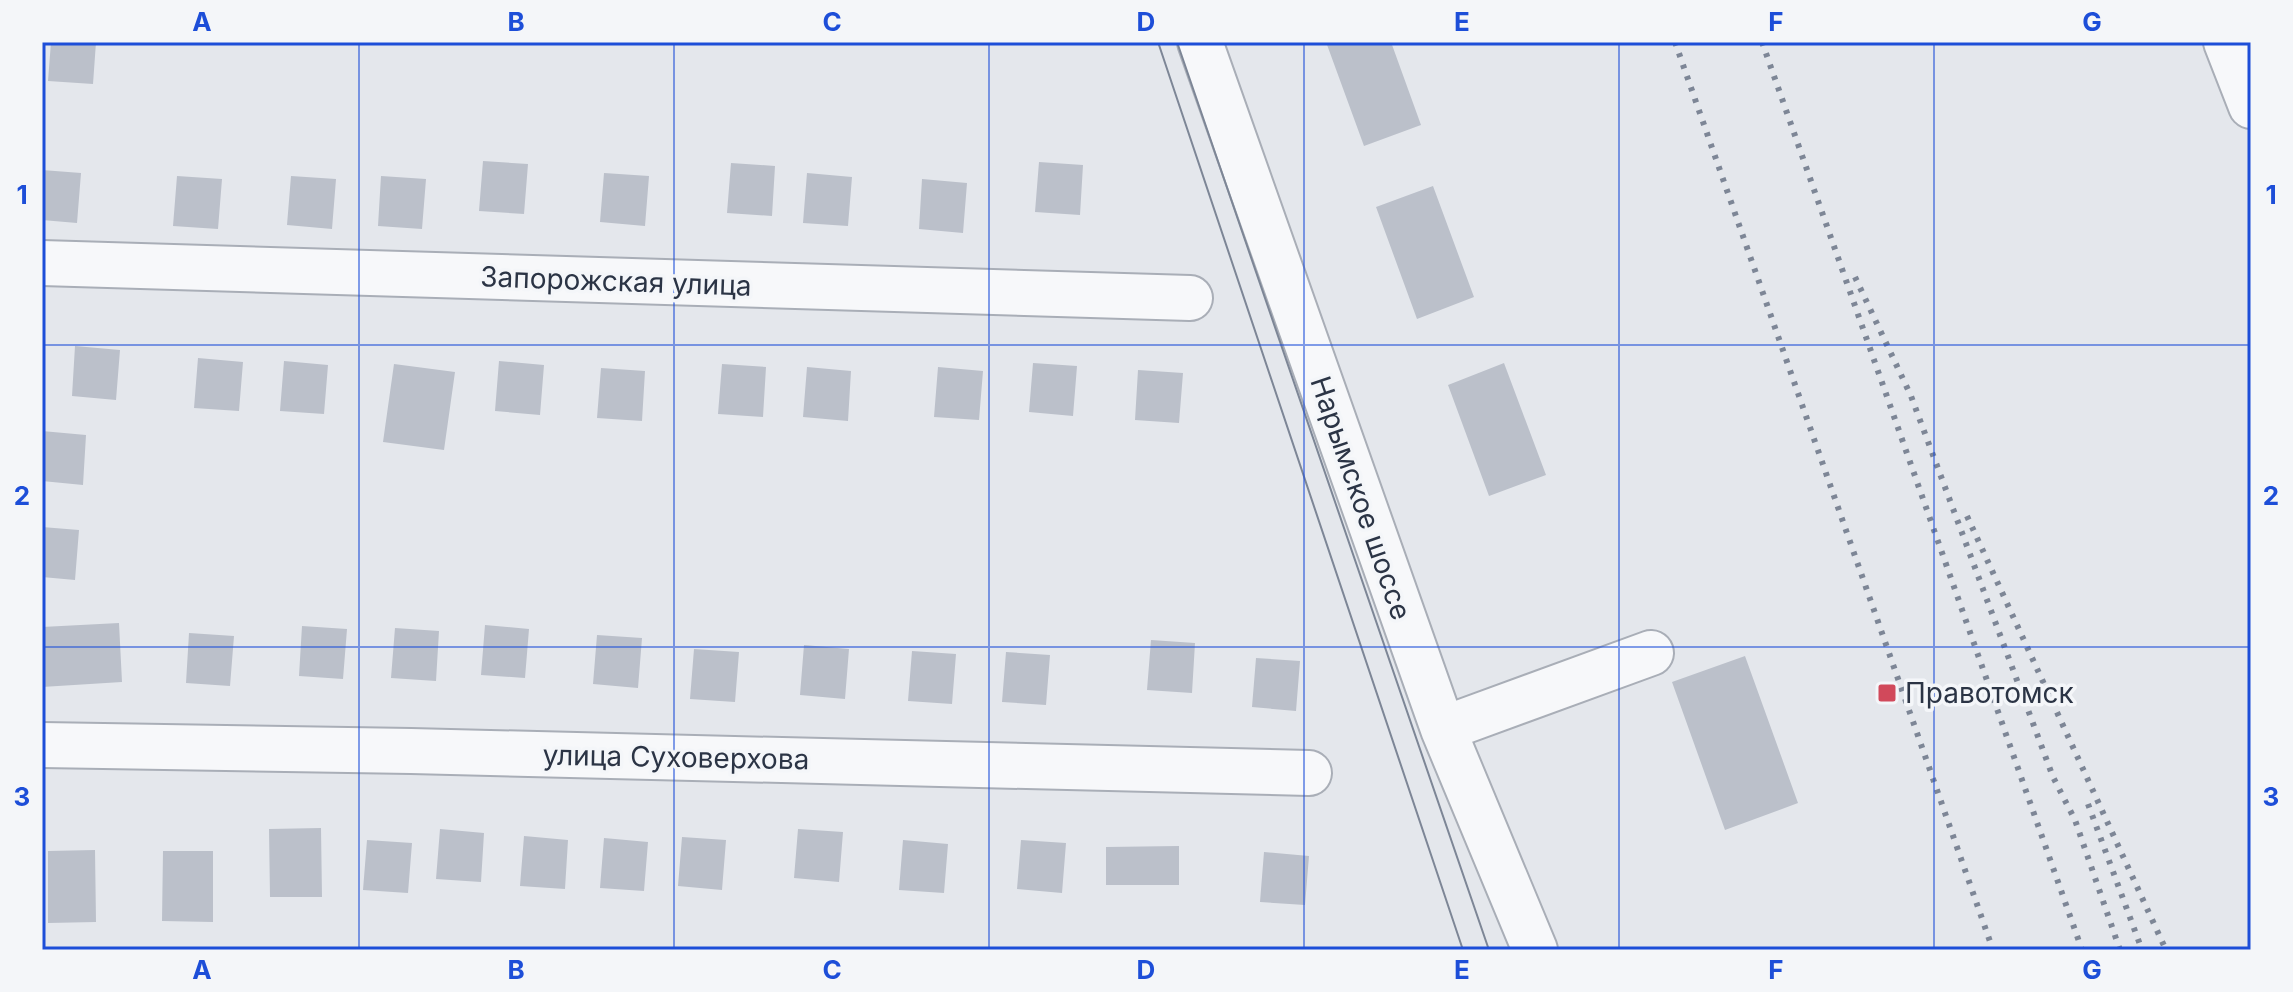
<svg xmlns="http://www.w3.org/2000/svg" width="2293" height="992" font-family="Inter,sans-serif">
<rect width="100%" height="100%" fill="#e4e7ec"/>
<path fill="#bbc0ca" d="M51,42H96L93,84L48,81Z
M1326,42H1391L1421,125L1364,146Z
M483,161L528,164L524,214L479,211Z
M1039,162L1083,165L1080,215L1035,212Z
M731,163L775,166L772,216L727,213Z
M42,170L81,173L77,223L42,220Z
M604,173L649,176L645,226L600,222Z
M807,173L852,177L848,226L803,223Z
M177,176L222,179L218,229L173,226Z
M291,176L336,179L332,229L287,225Z
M381,176L426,179L422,229L378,226Z
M922,179L967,183L963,233L919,229Z
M1433,186L1474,297L1417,319L1376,207Z
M75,346L120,350L116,400L72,396Z
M198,358L243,362L239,411L194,408Z
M284,361L328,365L324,414L280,411Z
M499,361L544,365L540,415L495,411Z
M1033,363L1077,366L1073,416L1029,412Z
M1504,363L1546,475L1489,496L1448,385Z
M394,364L455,372L444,450L383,442Z
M722,364L766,367L763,417L718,414Z
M807,367L851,371L848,421L803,417Z
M938,367L983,371L979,420L934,417Z
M601,368L645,371L642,421L597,418Z
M1138,370L1183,373L1179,423L1135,420Z
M42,431L86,435L83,485L42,481Z
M42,527L79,530L75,580L42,577Z
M119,623L122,682L42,687V627Z
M485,625L529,629L525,678L481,675Z
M302,626L347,629L343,679L299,676Z
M395,628L439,631L436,681L391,678Z
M189,633L234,636L230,686L186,683Z
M597,635L642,638L638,688L593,684Z
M1151,640L1195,643L1192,693L1147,690Z
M804,645L849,649L845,699L800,695Z
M694,649L739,652L735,702L690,699Z
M912,651L956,654L952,704L908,701Z
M1006,652L1050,655L1046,705L1002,702Z
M1745,656L1798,803L1725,830L1672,682Z
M1256,658L1300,661L1296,711L1252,707Z
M321,828L322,897H270L269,829Z
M440,829L484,833L481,882L436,879Z
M798,829L843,832L839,882L794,878Z
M524,836L568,840L565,889L520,886Z
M682,837L726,840L722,890L678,886Z
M604,838L648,842L644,891L600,888Z
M367,840L412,843L408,893L363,890Z
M903,840L948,844L944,893L899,890Z
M1021,840L1066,843L1062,893L1017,889Z
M1179,846V885H1106V847Z
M95,850L96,922L48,923V851Z
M163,851H213V922L162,921Z
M1264,852L1309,856L1305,905L1260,902Z"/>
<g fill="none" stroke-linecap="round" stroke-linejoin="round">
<defs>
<path id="minor" d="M1200,42L1443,729L1535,950
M2226,42L2251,106
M42,263L1190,298
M1443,729L1651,653
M42,745L411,751L1309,773"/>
</defs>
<use href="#minor" stroke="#a9aeb7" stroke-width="48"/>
<use href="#minor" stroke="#f7f8fa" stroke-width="44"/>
<path stroke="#7d8696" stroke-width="2" d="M1158,42L1463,950
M1177,42L1489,950"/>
<path stroke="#7d8696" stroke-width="6" stroke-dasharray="4 8" stroke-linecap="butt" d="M1675,42L1993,950
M1762,42L2082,950
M1855,277L1911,396L2053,777L2075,820L2120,950
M1967,516L2166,950
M2088,804L2142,950"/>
</g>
<path fill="none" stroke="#1d4ed8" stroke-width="2" stroke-opacity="0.55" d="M359,42V950M674,42V950M989,42V950M1304,42V950M1619,42V950M1934,42V950M42,345H2251M42,647H2251"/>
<rect fill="#d1495b" stroke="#f4f6f9" stroke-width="3" x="1877" y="683" width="20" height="20" rx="4"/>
<g text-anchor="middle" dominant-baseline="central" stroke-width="7" stroke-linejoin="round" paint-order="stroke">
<g font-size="28" fill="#2b3445" stroke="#f4f6f9">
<text transform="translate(616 281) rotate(2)">Запорожская улица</text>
<text transform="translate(1361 498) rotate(71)">Нарымское шоссе</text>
<text transform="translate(676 757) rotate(1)">улица Суховерхова</text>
</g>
<g font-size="28" fill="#2b3445" stroke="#f4f6f9" text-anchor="start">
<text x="1905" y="693">Правотомск</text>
</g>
</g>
<rect width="2293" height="992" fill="none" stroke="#f4f6f9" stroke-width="88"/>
<rect x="44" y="44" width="2205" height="904" fill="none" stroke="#1d4ed8" stroke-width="3"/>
<g font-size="26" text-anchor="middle" font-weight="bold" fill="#1d4ed8">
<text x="202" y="31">A</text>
<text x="516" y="31">B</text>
<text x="832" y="31">C</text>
<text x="1146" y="31">D</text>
<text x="1462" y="31">E</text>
<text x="1776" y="31">F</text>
<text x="2092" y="31">G</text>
<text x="22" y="204">1</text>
<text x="2271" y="204">1</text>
<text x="22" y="505">2</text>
<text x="2271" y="505">2</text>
<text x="22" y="806">3</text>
<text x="2271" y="806">3</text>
<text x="202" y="979">A</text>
<text x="516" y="979">B</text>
<text x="832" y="979">C</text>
<text x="1146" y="979">D</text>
<text x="1462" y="979">E</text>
<text x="1776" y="979">F</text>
<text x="2092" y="979">G</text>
</g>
</svg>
